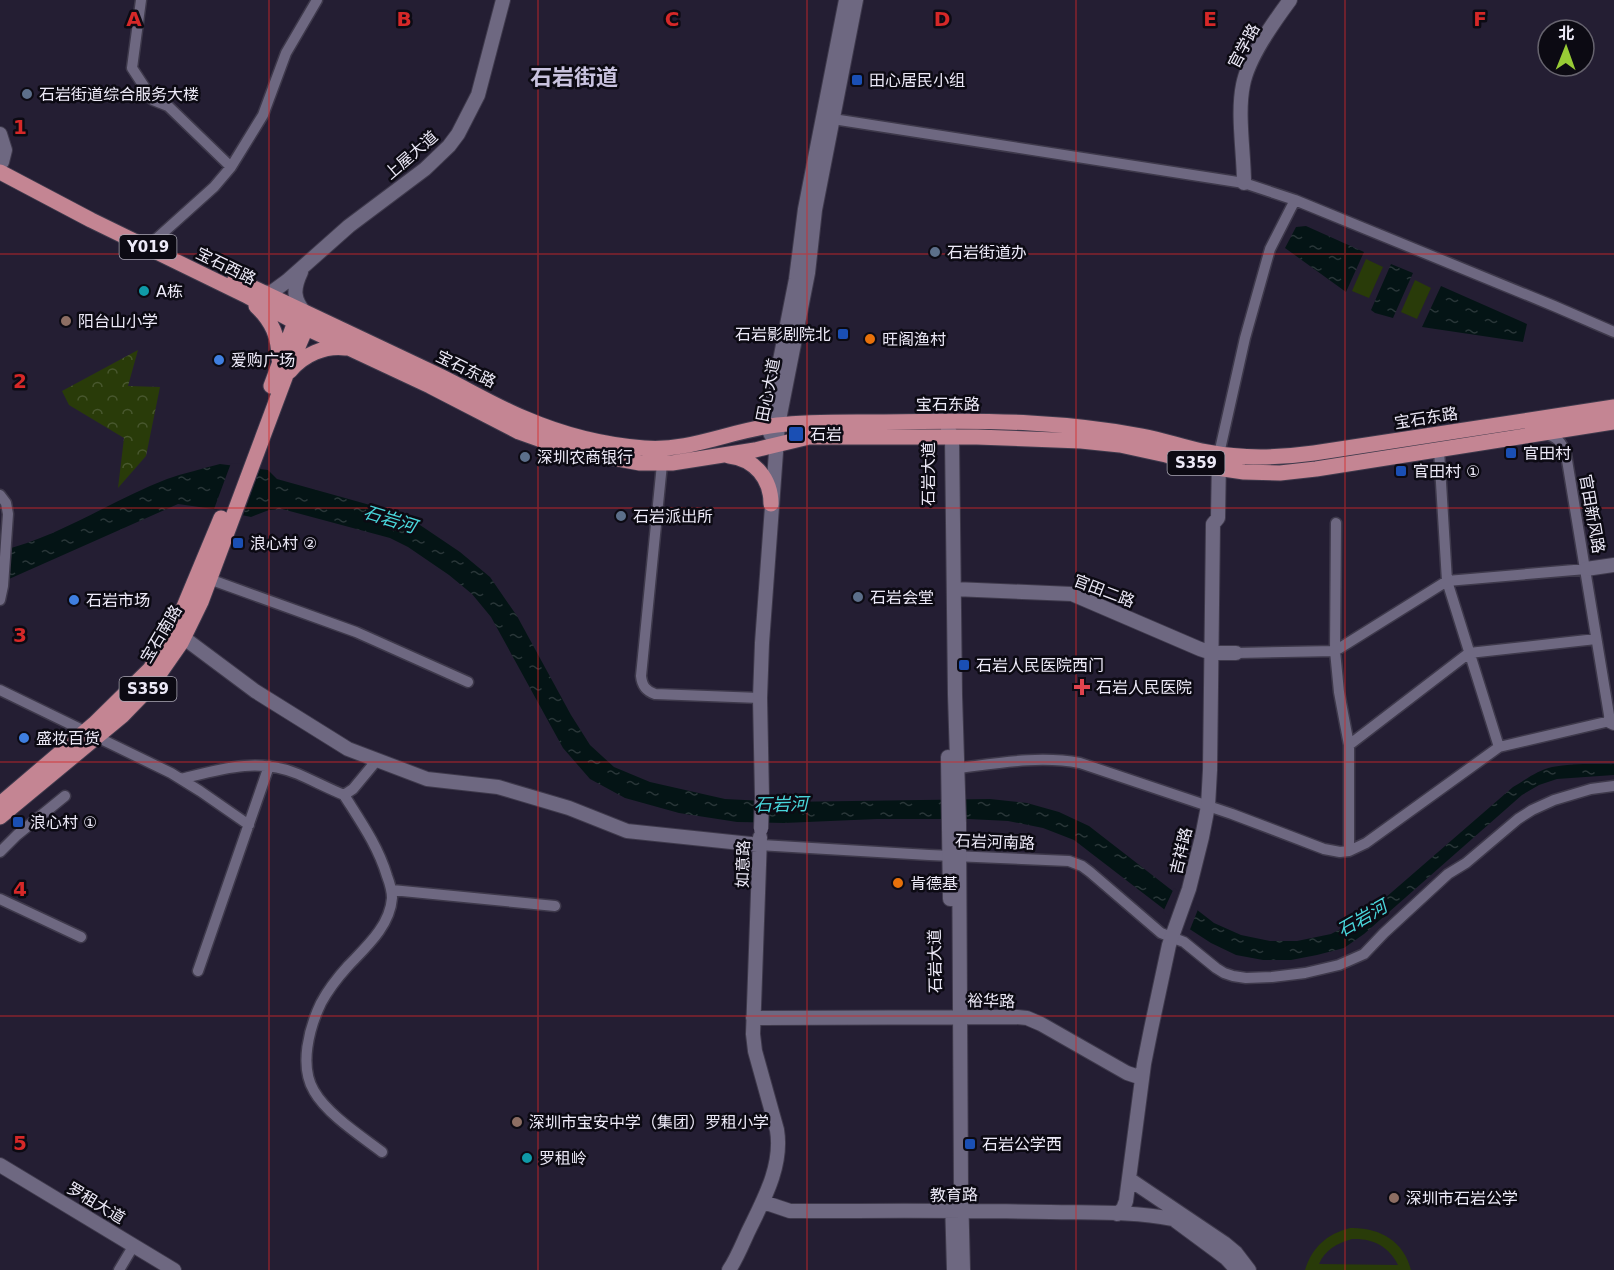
<svg xmlns="http://www.w3.org/2000/svg" width="1614" height="1270" font-family="'DejaVu Sans','Noto Sans SC',sans-serif">
<defs>
<pattern id="forest-crowns" width="20" height="18" patternUnits="userSpaceOnUse" patternTransform="scale(1.5)"><rect width="20" height="18" fill="#293b09"/><path d="M2 6a3 3 0 1 1 6 0M12 15a3 3 0 1 1 6 0" fill="none" stroke="#48572e"/></pattern>
<pattern id="water-ripples" width="26" height="14" patternUnits="userSpaceOnUse" patternTransform="scale(1.5)"><rect width="26" height="14" fill="#041415"/><path d="M2 4q2-2 4 0t4 0M15 11q2-2 4 0t4 0" fill="none" stroke="#293638"/></pattern>
</defs>
<rect width="100%" height="100%" fill="#241e33"/>
<path fill="url(#forest-crowns)" d="M138,350L128,386L160,387L146,456L118,488L124,438L69,405L62,391Z"/>
<path fill="#293b09" fill-rule="evenodd" d="M1366,259L1383,267L1369,298L1352,291Z
M1415,280L1431,288L1417,319L1401,312Z
M1350,1228C1379,1227 1404,1241 1411,1270H1305C1312,1247 1327,1234 1350,1228ZM1352,1239C1372,1238 1389,1246 1398,1265L1319,1264C1325,1250 1337,1243 1352,1239Z"/>
<path fill="url(#water-ripples)" d="M1306,226L1364,252L1346,292L1285,248L1296,227Z
M1391,264L1413,273L1393,318L1375,313L1371,310Z
M1441,286L1527,324L1523,342L1422,327Z
M220,464L268,470L277,479L388,510L420,525L460,552L490,577L517,616L571,715L590,745L614,767L650,782L725,799L783,802L990,799L1027,803L1059,812L1089,826L1214,923L1241,935L1270,941H1297L1331,934L1362,918L1513,787C1525,780 1538,770 1552,767C1572,763 1594,764 1614,764V775L1557,779L1539,785L1522,795L1364,934L1344,948L1317,955L1291,960H1263L1236,955L1211,943L1191,930L1074,840L1043,828L1008,821L969,819H877L784,823L737,822L679,813L625,798L590,779L563,748L491,617L472,594L449,575L408,547L390,538L282,509L269,510L251,517L213,509L178,504L9,579L0,581V551C59,537 110,501 167,479C184,473 202,469 220,464Z"/>
<path fill="#241e33" d="M231,463L261,466L243,516L214,509Z
M1174,888L1199,907L1189,932L1163,912Z"/>
<g fill="none" stroke-linecap="round" stroke-linejoin="round">
<defs>
<path id="street" d="M141,0L132,68L153,100L168,106L231,167
M833,119L1244,183L1295,200L1554,306L1614,332
M155,240L214,187L231,167L263,115L286,53L317,0
M1439,450L1447,581L1499,747
M1219,454L1245,338L1270,249L1295,200
M662,464L641,676C642,686 646,691 655,694L760,698
M0,495L6,503L8,514L3,586L0,600
M1336,523L1335,651L1339,692L1349,745V851
M209,579L356,632L468,682
M1236,653L1335,651L1447,581L1586,569
M0,690L171,773L200,791L249,825
M1349,745L1469,653L1596,639
M951,769C994,764 1037,755 1080,763L1232,814L1324,849L1340,852L1349,851L1366,843L1499,747L1610,721L1566,454C1562,443 1557,436 1545,434
M181,779C221,769 258,757 298,774C314,781 329,789 344,795L353,789L377,760
M344,795C361,822 378,846 387,876C390,884 392,890 392,898C390,926 366,947 348,966C338,977 328,990 321,1003C309,1028 299,1066 314,1091C327,1114 361,1136 382,1152
M760,845L929,855L1069,861L1082,866L1090,872L1161,933L1184,942L1216,968L1224,973L1233,976L1246,978L1272,977L1305,973L1339,965L1364,954L1384,933L1448,874L1466,863L1518,819L1532,810L1554,800L1591,789L1614,786
M0,852L17,835L65,796
M392,890L555,906
M0,899L81,937
M198,971L269,766
M119,1270L134,1245"/>
<path id="secondary" d="M0,134L5,150L2,162
M1244,183C1244,153 1237,114 1243,85C1248,58 1273,23 1290,0
M301,272C293,289 293,299 305,313
M265,293L272,292L287,281L349,226L425,169L449,146L458,134L478,95L503,0
M948,429L952,437L955,695L959,823L961,1189L963,1270
M771,435L767,426L796,279L805,209L846,0
M1586,569L1614,565
M954,589L1072,594L1200,649L1212,653H1236
M184,638L255,691L348,749L427,779L498,787L569,808L627,831L760,845
M1610,721L1614,723
M948,757L950,899
M762,797L760,698L762,643L778,425L808,273L815,210L856,0
M753,1018L1017,1017L1027,1018L1041,1024L1127,1073L1142,1078
M0,1165L174,1270
M1129,1179L1224,1243L1236,1253L1249,1270
M952,1200L954,1270
M763,1202L790,1211C876,1211 963,1210 1050,1212C1090,1213 1133,1211 1172,1219
M1117,1214L1123,1209L1126,1201L1144,1064L1151,1029L1169,945L1189,889L1202,837L1208,806L1210,770L1213,524L1218,518L1219,459
M1176,1221L1226,1258L1237,1270
M729,1270C737,1258 742,1245 748,1232C763,1201 783,1166 777,1130L755,1051L753,1034L760,837"/>
<path id="primary" d="M0,172L91,220L245,295L306,328L430,386L519,432L547,442L591,454L640,463H672L755,450L809,437H977L1081,441L1120,445L1166,455L1210,467L1244,472L1280,473L1316,469L1614,422
M235,279C303,311 371,343 438,375C467,389 495,406 524,418C561,434 604,445 644,448C690,452 732,430 777,425C812,421 848,422 884,422C932,421 981,420 1030,423C1067,425 1105,429 1142,436C1164,440 1185,448 1207,452C1243,459 1278,458 1314,453L1614,407
M256,306C272,321 279,337 279,359
M290,371C303,355 325,345 346,348
M271,386L295,322L302,316
M729,456C755,459 771,479 771,504
M0,804L94,724L150,669L173,633L221,518
M0,817L122,716L151,686L181,643L201,602L286,375L306,328V319"/>
</defs>
<use href="#street" stroke="#3e394b" stroke-width="13"/>
<use href="#secondary" stroke="#3e394b" stroke-width="16"/>
<use href="#primary" stroke="#3e394b" stroke-width="17"/>
<use href="#street" stroke="#6e6881" stroke-width="10"/>
<use href="#secondary" stroke="#6e6881" stroke-width="14"/>
<use href="#primary" stroke="#c48593" stroke-width="15"/>
<defs>
<path id="secondary-bridge" d="M761,829L762,797"/>
</defs>
<use href="#secondary-bridge" stroke="#3e394b" stroke-width="16" stroke-linecap="butt"/>
<use href="#secondary-bridge" stroke="#6e6881" stroke-width="14"/>
</g>
<path fill="none" stroke="#d62828" stroke-width="1.5" stroke-opacity="0.55" d="M269,0V1270M538,0V1270M807,0V1270M1076,0V1270M1345,0V1270M0,254H1614M0,508H1614M0,762H1614M0,1016H1614"/>
<g fill="#1a4fb4" stroke="#0c0a13" stroke-width="2">
<rect x="851" y="74" width="12" height="12" rx="3"/>
<rect x="837" y="328" width="12" height="12" rx="3"/>
<rect x="788" y="426" width="16" height="16" rx="3"/>
<rect x="1505" y="447" width="12" height="12" rx="3"/>
<rect x="1395" y="465" width="12" height="12" rx="3"/>
<rect x="232" y="537" width="12" height="12" rx="3"/>
<rect x="958" y="659" width="12" height="12" rx="3"/>
<rect x="12" y="816" width="12" height="12" rx="3"/>
<rect x="964" y="1138" width="12" height="12" rx="3"/>
</g>
<g fill="#5c6f8a" stroke="#0c0a13" stroke-width="2">
<circle cx="27" cy="94" r="6"/>
<circle cx="935" cy="252" r="6"/>
<circle cx="525" cy="457" r="6"/>
<circle cx="621" cy="516" r="6"/>
<circle cx="858" cy="597" r="6"/>
</g>
<g fill="#0f9aa8" stroke="#0c0a13" stroke-width="2">
<circle cx="144" cy="291" r="6"/>
<circle cx="527" cy="1158" r="6"/>
</g>
<g fill="#8d6e63" stroke="#0c0a13" stroke-width="2">
<circle cx="66" cy="321" r="6"/>
<circle cx="517" cy="1122" r="6"/>
<circle cx="1394" cy="1198" r="6"/>
</g>
<g fill="#e8710a" stroke="#0c0a13" stroke-width="2">
<circle cx="870" cy="339" r="6"/>
<circle cx="898" cy="883" r="6"/>
</g>
<g fill="#3f7fe0" stroke="#0c0a13" stroke-width="2">
<circle cx="219" cy="360" r="6"/>
<circle cx="74" cy="600" r="6"/>
<circle cx="24" cy="738" r="6"/>
</g>
<path fill="#e0444e" stroke="#0c0a13" stroke-width="2" d="M1079 678h6v6h6v6h-6v6h-6v-6h-6v-6h6z"/>
<g text-anchor="middle" dominant-baseline="central" stroke-width="5" stroke-linejoin="round" paint-order="stroke">
<g fill="#0c0a13" stroke="#a9a6b3" stroke-width="1.5">
<rect x="119.5" y="235" width="57" height="24" rx="4.5"/>
<rect x="1167.5" y="451" width="57" height="24" rx="4.5"/>
<rect x="119.5" y="677" width="57" height="24" rx="4.5"/>
</g>
<g font-size="15" font-weight="bold" fill="#ece9f7">
<text x="148" y="247">Y019</text>
<text x="1196" y="463">S359</text>
<text x="148" y="689">S359</text>
</g>
<g font-size="16" fill="#ece9f7" stroke="#0c0a13">
<text transform="translate(1244 46) rotate(-62)">官学路</text>
<text transform="translate(411 155) rotate(-41)">上屋大道</text>
<text transform="translate(226 266) rotate(26)">宝石西路</text>
<text transform="translate(466 369) rotate(26)">宝石东路</text>
<text transform="translate(768 390) rotate(-79)">田心大道</text>
<text x="948" y="404">宝石东路</text>
<text transform="translate(1426 418) rotate(-9)">宝石东路</text>
<text transform="translate(928 474) rotate(-90)">石岩大道</text>
<text transform="translate(1592 514) rotate(80)">官田新风路</text>
<text transform="translate(1104 591) rotate(21)">官田二路</text>
<text transform="translate(161 634) rotate(-59)">宝石南路</text>
<text transform="translate(995 842) rotate(2)">石岩河南路</text>
<text transform="translate(1181 851) rotate(-77)">吉祥路</text>
<text transform="translate(743 864) rotate(-88)">如意路</text>
<text transform="translate(935 961) rotate(-91)">石岩大道</text>
<text transform="translate(991 1001) rotate(1)">裕华路</text>
<text transform="translate(954 1195) rotate(-1)">教育路</text>
<text transform="translate(96 1203) rotate(31)">罗租大道</text>
</g>
<g font-size="16" fill="#ece9f7" stroke="#0c0a13" text-anchor="start">
<text x="869" y="80">田心居民小组</text>
<text x="39" y="94">石岩街道综合服务大楼</text>
<text x="947" y="252">石岩街道办</text>
<text x="156" y="291">A栋</text>
<text x="78" y="321">阳台山小学</text>
<text x="831" y="334" text-anchor="end">石岩影剧院北</text>
<text x="882" y="339">旺阁渔村</text>
<text x="231" y="360">爱购广场</text>
<text x="810" y="434">石岩</text>
<text x="1523" y="453">官田村</text>
<text x="537" y="457">深圳农商银行</text>
<text x="1413" y="471">官田村 ①</text>
<text x="633" y="516">石岩派出所</text>
<text x="250" y="543">浪心村 ②</text>
<text x="870" y="597">石岩会堂</text>
<text x="86" y="600">石岩市场</text>
<text x="976" y="665">石岩人民医院西门</text>
<text x="1096" y="687">石岩人民医院</text>
<text x="36" y="738">盛妆百货</text>
<text x="30" y="822">浪心村 ①</text>
<text x="910" y="883">肯德基</text>
<text x="529" y="1122">深圳市宝安中学（集团）罗租小学</text>
<text x="982" y="1144">石岩公学西</text>
<text x="539" y="1158">罗租岭</text>
<text x="1406" y="1198">深圳市石岩公学</text>
</g>
<g font-size="18" font-style="italic" fill="#49d6db" stroke="#0c0a13">
<text transform="translate(390 519) rotate(17)">石岩河</text>
<text transform="translate(781 804) rotate(-1)">石岩河</text>
<text transform="translate(1362 918) rotate(-30)">石岩河</text>
</g>
<g font-size="22" font-weight="bold" fill="#c8c2de" stroke="#0c0a13">
<text x="574" y="77">石岩街道</text>
</g>
</g>
<g font-size="20" text-anchor="middle" font-weight="bold" fill="#d62828" stroke="#0c0a13" stroke-width="5" stroke-linejoin="round" paint-order="stroke">
<text x="134" y="26">A</text>
<text x="404" y="26">B</text>
<text x="672" y="26">C</text>
<text x="942" y="26">D</text>
<text x="1210" y="26">E</text>
<text x="1480" y="26">F</text>
<text x="20" y="134">1</text>
<text x="20" y="388">2</text>
<text x="20" y="642">3</text>
<text x="20" y="896">4</text>
<text x="20" y="1150">5</text>
</g>
<g transform="translate(1566 48) rotate(1)"><circle r="28" fill="#0c0a13" stroke="#66636e" stroke-width="1.5"/>
<path d="M0-4.5L10 22L0 15L-10 22Z" fill="#98cb36"/>
<text y="-9" font-size="16" font-weight="bold" text-anchor="middle" fill="#ece9f7">北</text>
</g>
</svg>
